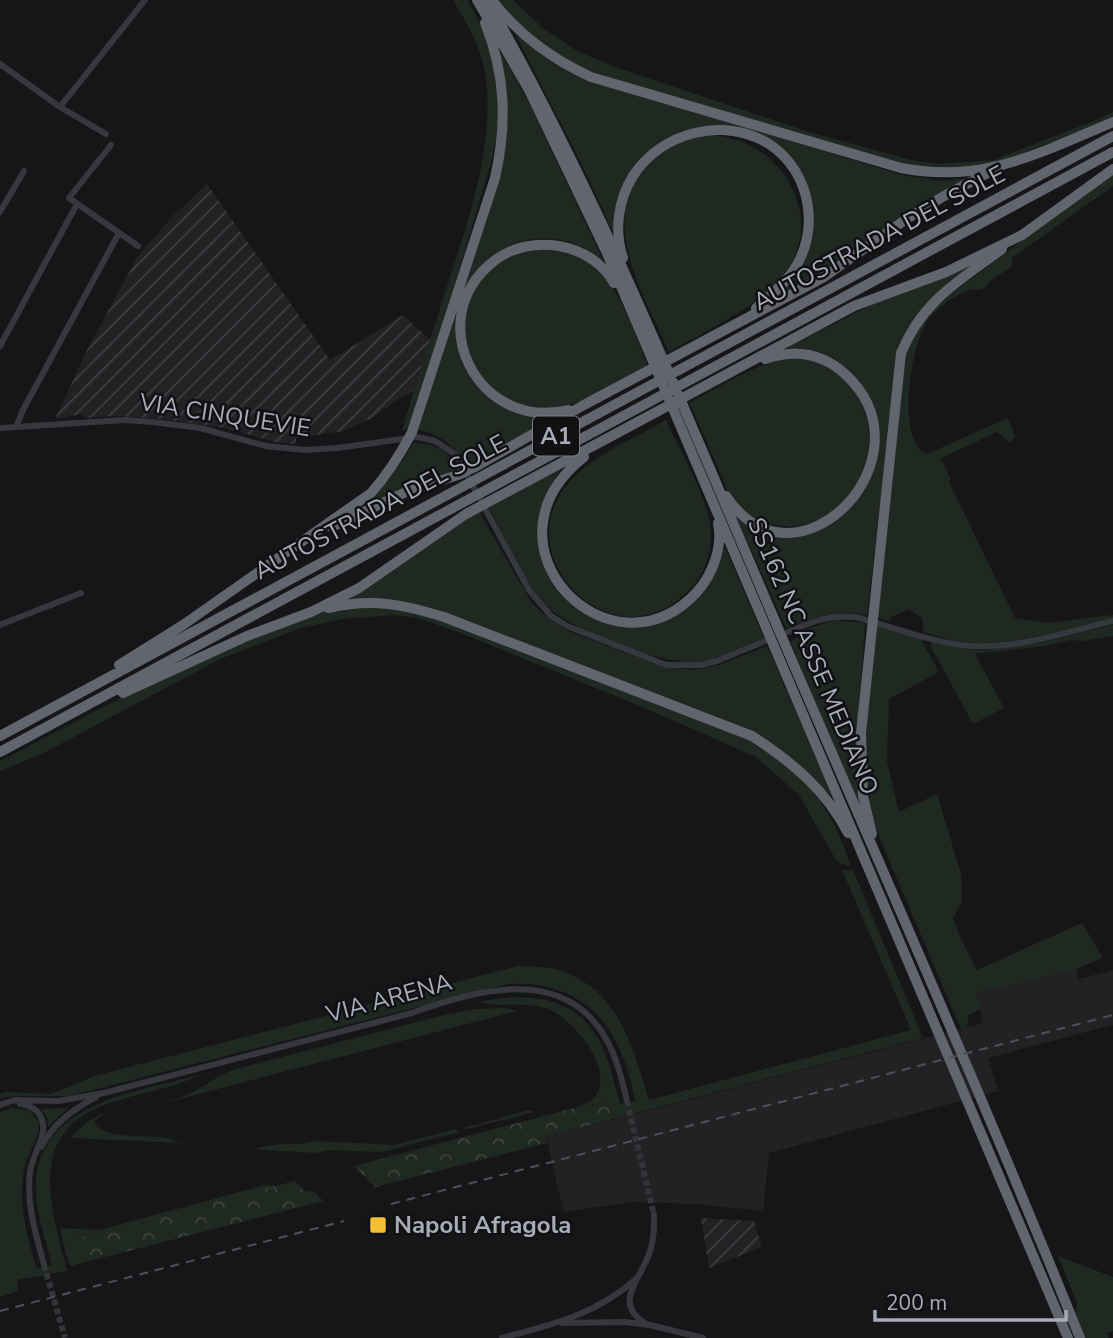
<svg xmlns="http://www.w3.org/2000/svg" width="1113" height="1338" font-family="'Nunito Sans',sans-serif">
<defs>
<pattern id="industrial-furrows" width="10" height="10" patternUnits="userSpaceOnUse" patternTransform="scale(1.75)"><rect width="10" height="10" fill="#222225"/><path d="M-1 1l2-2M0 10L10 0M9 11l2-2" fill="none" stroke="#3f3f43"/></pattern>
<pattern id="park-crowns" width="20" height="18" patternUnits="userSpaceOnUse" patternTransform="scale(1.75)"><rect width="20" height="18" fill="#202822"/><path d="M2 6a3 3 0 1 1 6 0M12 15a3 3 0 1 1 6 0" fill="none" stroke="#3e4440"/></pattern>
</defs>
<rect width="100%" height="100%" fill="#161618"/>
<path fill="#222225" d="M1076,967L1079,979L1113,970V1025L988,1058L998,1091L769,1153L763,1211L696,1204L632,1202L564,1212L546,1137L983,1023L976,993Z"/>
<path fill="url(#industrial-furrows)" d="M207,184L330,360L403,315L430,340L414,391L401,397L372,418L343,431L296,438V444L279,443L224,428L154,418L115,416L86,418L81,414L57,419L56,417L87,350L138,256L171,218Z
M701,1218L754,1221L762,1247L709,1268Z"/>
<path fill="#202822" d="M453,0H467C488,32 499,74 499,112C499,145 486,178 477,210C456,284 432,356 408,429L402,430C415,387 428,344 442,302C464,234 495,150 486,78C483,49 467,24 453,0Z
M497,0H513L543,28L579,52L618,68L806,131L911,160L941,164L993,160L1099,119L1113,112V119L985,167L944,171L901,165L627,84L570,63L541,45Z
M514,32L548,60L574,74L902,175L942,181L969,178L839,264L779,296L805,261L810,247L812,223L804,183L770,143L706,127L638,163L615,237L585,171Z
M499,49L528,101L604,262C595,256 587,249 577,245C478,206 409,348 497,403C520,417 532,411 553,418L466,466C451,443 443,436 416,429L495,181L504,84Z
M707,135C784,136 833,224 777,283C754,308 700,334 669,352C646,299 598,223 643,170C660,150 682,139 707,135Z
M1113,173V186L1012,258V266C1006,271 1000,274 994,278C989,281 987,287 982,289C979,290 974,289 971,290C957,293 940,306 930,317C912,337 894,441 927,454L1008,418L1015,437L1010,442L997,432L941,458L951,480L949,482L1015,618L1047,623L1113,615V618C1067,629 1018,645 970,643C954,642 938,636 923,632C924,613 921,619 909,609L891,617L890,621L875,617L902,365L913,333L932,308Z
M530,248C542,249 558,248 569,252C617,270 630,323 648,366C615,384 579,410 540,409C489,407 454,354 468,307C470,301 471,293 475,287C490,265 506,258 530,248Z
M976,262C941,290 918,305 899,347L867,615C834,609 816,617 786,628L736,516C746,523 756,532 768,535C781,538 793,535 806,532C855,520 882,475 874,426C871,406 865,388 849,373C838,363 804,355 789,350L788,347L877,302Z
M797,356C805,358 815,359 823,363C835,368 847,380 854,391C895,451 848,538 774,525C757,522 744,515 733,501C727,493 724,481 720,472C710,449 700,426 689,403C724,384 757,362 797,356Z
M666,420C680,450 710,501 711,533C712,556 702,579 685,594C611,665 501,553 572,479C597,453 635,438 666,420Z
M413,443C435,443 448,450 458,470L367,505L365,503C384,484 401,466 413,443Z
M560,469L561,470C546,489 539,509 539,534C541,604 616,650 677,613C688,607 699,600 706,589C714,577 717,563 720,549H726L764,638C743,646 721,659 699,662C664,666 569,630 545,604C520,577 505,539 489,507Z
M479,512L530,600L544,615L568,631L663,667L693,670L719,665L767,646L833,797L759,737L717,717L436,609C404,600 374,599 341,600Z
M355,606L395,608L417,611L742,735C802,771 829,800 851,866L842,864L836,860L799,795L756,757L647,709L458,632L418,618L395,615L342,619L301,628L220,659L42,754L0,771V761L151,682L311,612Z
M834,620L865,623L857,742L860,808L790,641L802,636L801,631Z
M1113,625V636L1083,641L1070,640L1044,646L975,654L1004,708L973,724L930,645L933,642L971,650H986L1039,643Z
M876,626L921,639L939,672L889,699L887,762L899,812L937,794L961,874C962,884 961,892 962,902L953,918L960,937L977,970L1082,923L1103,958L1076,969L976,993L980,1009L969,1015L967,1027L961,1029L880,839C855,770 869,698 876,626Z
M842,870H853L923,1038L613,1119L608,1101L574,1110V1108C632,1094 582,1023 548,1009C525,1000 501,1009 480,1002C525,992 575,994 600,1042C610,1061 614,1083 620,1104L635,1101C622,1029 587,980 508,984L69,1096H14L0,1098V1094L5,1092L51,1094L94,1076L518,966C530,967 544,966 556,969C619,988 632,1046 649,1100L911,1030Z
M504,1008L517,1011L164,1103L190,1094L223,1074L236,1069L444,1015L476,1009Z
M200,1075C171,1089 138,1093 107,1104C25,1133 51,1207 67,1271L17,1280L19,1291L0,1297V1112L13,1108L29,1110L39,1122C40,1138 27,1154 24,1170C18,1202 27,1239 37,1269L52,1265C46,1241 37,1216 36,1191C33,1103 136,1092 200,1075Z
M68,1108L48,1127L47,1118L41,1109Z
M529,1110L534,1112L468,1129L463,1128Z
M105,1112L94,1122C103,1141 147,1134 166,1138C171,1139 177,1142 182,1143L70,1138L88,1121Z
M455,1129L460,1132L381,1152L329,1150L316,1153L252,1149L279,1144H301L316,1141L395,1145Z
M265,1185L279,1186L63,1242L60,1228L99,1230Z
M1058,1256L1113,1277V1331L1107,1333L1109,1338H1084L1075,1314L1077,1303Z"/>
<path fill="url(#park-crowns)" d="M609,1101L613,1119L546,1137L547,1143L375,1187L354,1166L574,1108L575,1110Z
M295,1181C301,1188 305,1194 314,1191L323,1201L70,1266L63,1242Z"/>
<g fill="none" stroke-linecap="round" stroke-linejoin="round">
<path stroke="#333438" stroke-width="6" stroke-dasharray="6 3" stroke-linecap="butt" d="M627,1101L654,1215
M44,1265L65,1338"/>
<path stroke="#37383d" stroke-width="6" d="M0,64L60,107L145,0
M60,107L106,134
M111,145L69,198L138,246
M0,212L24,171
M0,346L77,204
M16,427L23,410L119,233
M0,428L125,420L153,422L200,428L266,446L305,450L337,448L417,437L435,441L456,455L529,590L551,616L567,626L666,665H701L717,661L765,641
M0,625L81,593
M788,632C811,622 830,614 855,617C891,626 933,643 970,646C1018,649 1067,632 1113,621
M20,1104C32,1105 41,1112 43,1124C45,1139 32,1156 30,1172C26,1204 36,1234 44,1265
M0,1105L15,1100L58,1101L104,1093L412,1013C476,989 565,965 606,1039C617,1058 622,1080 627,1101
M41,1147C54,1123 72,1110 96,1097
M562,1323L624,1322L650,1325L703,1338
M645,1323C612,1303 641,1279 649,1254C654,1241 654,1229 654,1215
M502,1338C551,1325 598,1314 637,1278"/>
<path stroke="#63656e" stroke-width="10" d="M477,0L529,90L606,251L1068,1338
M487,0C598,194 681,402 769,607C873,850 981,1092 1080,1338
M494,3C522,37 552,59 591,77L901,168C983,184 1039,153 1113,122
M623,258C614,231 618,200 633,176C661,132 724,116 769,144C811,171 821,231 793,271C784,285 769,297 756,308
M568,410C478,432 420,319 494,261C512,247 536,242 559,246C582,250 603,263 614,283
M584,457C472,545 611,685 697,592C713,574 723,546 718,523
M726,496C796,601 936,457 845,374C822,353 795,349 765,359
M332,527L408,491L458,475L475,467L582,406L824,277L905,220L944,196L1001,166
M328,608C372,598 402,604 444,617L752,736C792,762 826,790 848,833
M119,665L183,625L371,493C388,474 400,455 412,432L495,178C507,125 506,75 485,23
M123,693L247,636L311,612L359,588L466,514L854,306L946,272L1022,235L1113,169
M0,736L1113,136
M0,752L1113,152
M872,834L863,796L861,733L901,353C923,300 958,282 1002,249"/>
<path stroke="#4e5056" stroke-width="2" stroke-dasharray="9 7" stroke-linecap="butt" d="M391,1204L1113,1015
M0,1311L344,1221"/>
</g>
<rect fill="#f3c033" stroke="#111113" stroke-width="2.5" x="369" y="1216" width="18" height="18" rx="3.5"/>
<g text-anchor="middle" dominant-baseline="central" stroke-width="5" stroke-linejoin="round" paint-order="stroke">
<rect fill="#111113" stroke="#7b7e86" stroke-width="2" x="533" y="416.5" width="46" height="39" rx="5"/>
<g font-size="23" font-weight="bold" fill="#a8acb8">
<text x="556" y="436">A1</text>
</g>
<g font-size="24" fill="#a8acb8" stroke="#111113">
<text transform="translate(879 238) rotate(-28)">AUTOSTRADA DEL SOLE</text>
<text transform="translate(225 415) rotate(9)">VIA CINQUEVIE</text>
<text transform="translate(380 507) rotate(-28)">AUTOSTRADA DEL SOLE</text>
<text transform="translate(813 656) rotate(67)">SS162 NC ASSE MEDIANO</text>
<text transform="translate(389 998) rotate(-15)">VIA ARENA</text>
</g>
<g font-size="24" font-weight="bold" fill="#a8acb8" stroke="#111113" text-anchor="start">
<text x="394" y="1225">Napoli Afragola</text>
</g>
</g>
<path d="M875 1310v10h191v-10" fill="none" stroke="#a8acb8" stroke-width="3.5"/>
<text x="886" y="1310" font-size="21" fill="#a8acb8" stroke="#111113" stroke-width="5" paint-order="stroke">200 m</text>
</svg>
